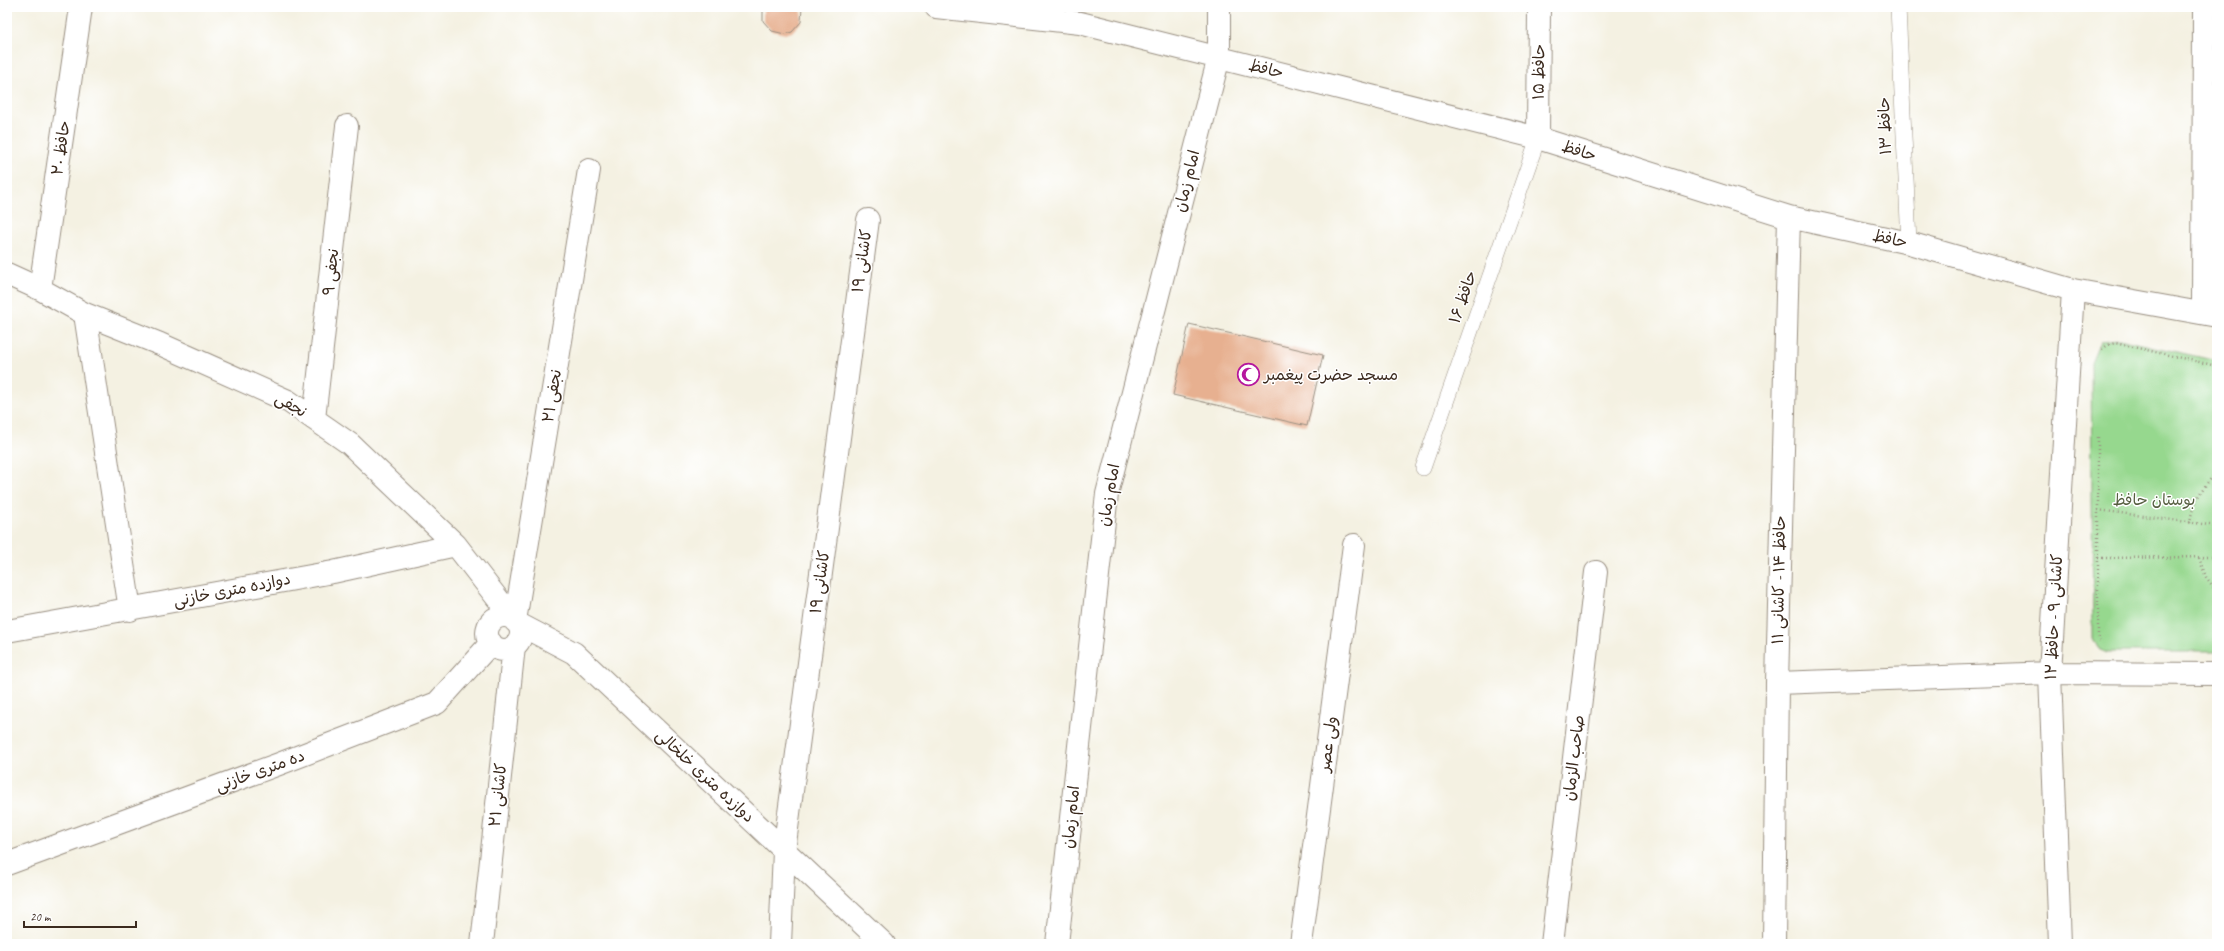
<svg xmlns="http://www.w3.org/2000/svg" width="2224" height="951" font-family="Caveat,'Playpen Sans Arabic',sans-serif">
<rect width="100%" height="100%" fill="#fff"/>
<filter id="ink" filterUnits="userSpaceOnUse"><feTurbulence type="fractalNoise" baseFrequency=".025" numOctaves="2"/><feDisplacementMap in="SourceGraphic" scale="8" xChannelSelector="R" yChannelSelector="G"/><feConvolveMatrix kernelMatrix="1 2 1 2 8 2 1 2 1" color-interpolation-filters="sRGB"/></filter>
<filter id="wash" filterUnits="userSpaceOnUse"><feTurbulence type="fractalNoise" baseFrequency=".012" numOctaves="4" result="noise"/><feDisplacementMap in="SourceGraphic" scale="16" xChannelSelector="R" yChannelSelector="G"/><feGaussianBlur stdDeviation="0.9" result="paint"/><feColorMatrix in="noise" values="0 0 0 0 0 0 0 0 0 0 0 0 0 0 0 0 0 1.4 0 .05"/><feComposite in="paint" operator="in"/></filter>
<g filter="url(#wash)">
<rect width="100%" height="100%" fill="#f4f1e2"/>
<path fill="#96d88e" stroke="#688156" d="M2119,339L2217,361V652H2107L2098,648L2093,638L2091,362L2100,341Z"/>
<g id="blocks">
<path fill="#e7b090" d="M763,7H802L801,22L792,32L785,34L772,31L763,21Z
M1189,324L1323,355L1307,426L1173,395Z"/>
</g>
</g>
<g filter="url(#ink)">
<use href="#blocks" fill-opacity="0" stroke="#988e80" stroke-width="1"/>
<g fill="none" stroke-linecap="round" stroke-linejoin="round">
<defs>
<path id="lane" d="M1898,7L1909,243
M1423,468L1538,138"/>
<path id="street" d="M936,7L1080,23L1538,138L1789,217L1909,243L2073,290L2217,316
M1538,138L1539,7
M7,274L40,289L85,314L160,344L288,401L314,419L350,444L456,545L515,621
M40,289L81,7
M2203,313L2204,7
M85,314L130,610
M314,419L347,126
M487 633a17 17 0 1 1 34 0a17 17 0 1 1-34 0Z
M515,621L589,170
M517,623L574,653L884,944
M7,631L333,572L456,545
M1777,683L2050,673L2217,674
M7,864L279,764L437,703L491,643
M482,944L514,646
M780,944L784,851L868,220
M1057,944L1107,494L1219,57V7
M1301,944L1354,545
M1552,944L1596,572
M1774,944L1777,683L1789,217
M2060,944L2050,673L2073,290"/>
</defs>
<use href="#lane" stroke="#988e80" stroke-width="16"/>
<use href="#street" stroke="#988e80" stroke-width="24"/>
<path stroke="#988e80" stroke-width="2.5" stroke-dasharray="1 3" stroke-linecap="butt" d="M2102,349L2108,345L2115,343L2217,366
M2098,437V635L2100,641
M2098,510L2217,526
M2190,523C2192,503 2203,486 2217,472
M2098,558L2217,557
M2199,558L2206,577L2217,592"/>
<use href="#lane" stroke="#fff" stroke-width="15"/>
<use href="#street" stroke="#fff" stroke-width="22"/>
</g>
</g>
<defs>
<symbol id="mosque-ring" viewBox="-11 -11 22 22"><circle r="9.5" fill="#fff" stroke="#b5179e" stroke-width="1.5"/><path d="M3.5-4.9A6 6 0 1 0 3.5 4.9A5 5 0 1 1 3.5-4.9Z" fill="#b5179e"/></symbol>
</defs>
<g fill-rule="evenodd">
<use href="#mosque-ring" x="1236" y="362" width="25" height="25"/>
</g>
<g text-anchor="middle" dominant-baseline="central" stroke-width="3" stroke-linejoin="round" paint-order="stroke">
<g font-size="16" fill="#3b2a1e" stroke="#fff">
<text transform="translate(1266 69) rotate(14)">حافظ</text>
<text transform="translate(1539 72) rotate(-89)">حافظ ۱۵</text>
<text transform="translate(1885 126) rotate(-92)">حافظ ۱۳</text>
<text transform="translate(61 148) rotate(-82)">حافظ ۲۰</text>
<text transform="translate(1579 151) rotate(18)">حافظ</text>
<text transform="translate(1187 181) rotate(-76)">امام زمان</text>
<text transform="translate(1890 239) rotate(13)">حافظ</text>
<text transform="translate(862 261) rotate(-82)">کاشانی ۱۹</text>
<text transform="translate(331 272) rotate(-84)">نجفی ۹</text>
<text transform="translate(1463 297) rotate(-71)">حافظ ۱۶</text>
<text transform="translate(552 396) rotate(-81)">نجفی ۲۱</text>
<text transform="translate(291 405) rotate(30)">نجفی</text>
<text transform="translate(1109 495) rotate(-80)">امام زمان</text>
<text transform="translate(1779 580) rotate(-89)">حافظ ۱۴ - کاشانی ۱۱</text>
<text transform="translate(820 582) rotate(-82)">کاشانی ۱۹</text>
<text transform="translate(232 590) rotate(-11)">دوازده متری خازنی</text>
<text transform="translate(2054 617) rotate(-87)">کاشانی ۹ - حافظ ۱۲</text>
<text transform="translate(1328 744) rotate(-82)">ولی عصر</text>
<text transform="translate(1574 758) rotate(-83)">صاحب الزمان</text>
<text transform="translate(260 771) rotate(-20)">ده متری خازنی</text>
<text transform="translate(705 776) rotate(43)">دوازده متری خلخالی</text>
<text transform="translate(498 795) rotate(-84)">کاشانی ۲۱</text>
<text transform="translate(1071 817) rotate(-84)">امام زمان</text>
</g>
<g font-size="16" fill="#3b2a1e" stroke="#fff" text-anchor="start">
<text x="1264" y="375">مسجد حضرت پیغمبر</text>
</g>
<g font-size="16" fill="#565e40" stroke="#fff">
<text x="2154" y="500">بوستان حافظ</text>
</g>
</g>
<rect width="2224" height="951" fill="none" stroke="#fff" stroke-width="24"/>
<path d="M24 921v6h112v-6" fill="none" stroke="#3b2a1e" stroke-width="2"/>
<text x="30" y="921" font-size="12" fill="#3b2a1e" stroke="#ffffff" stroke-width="3" paint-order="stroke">20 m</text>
</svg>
